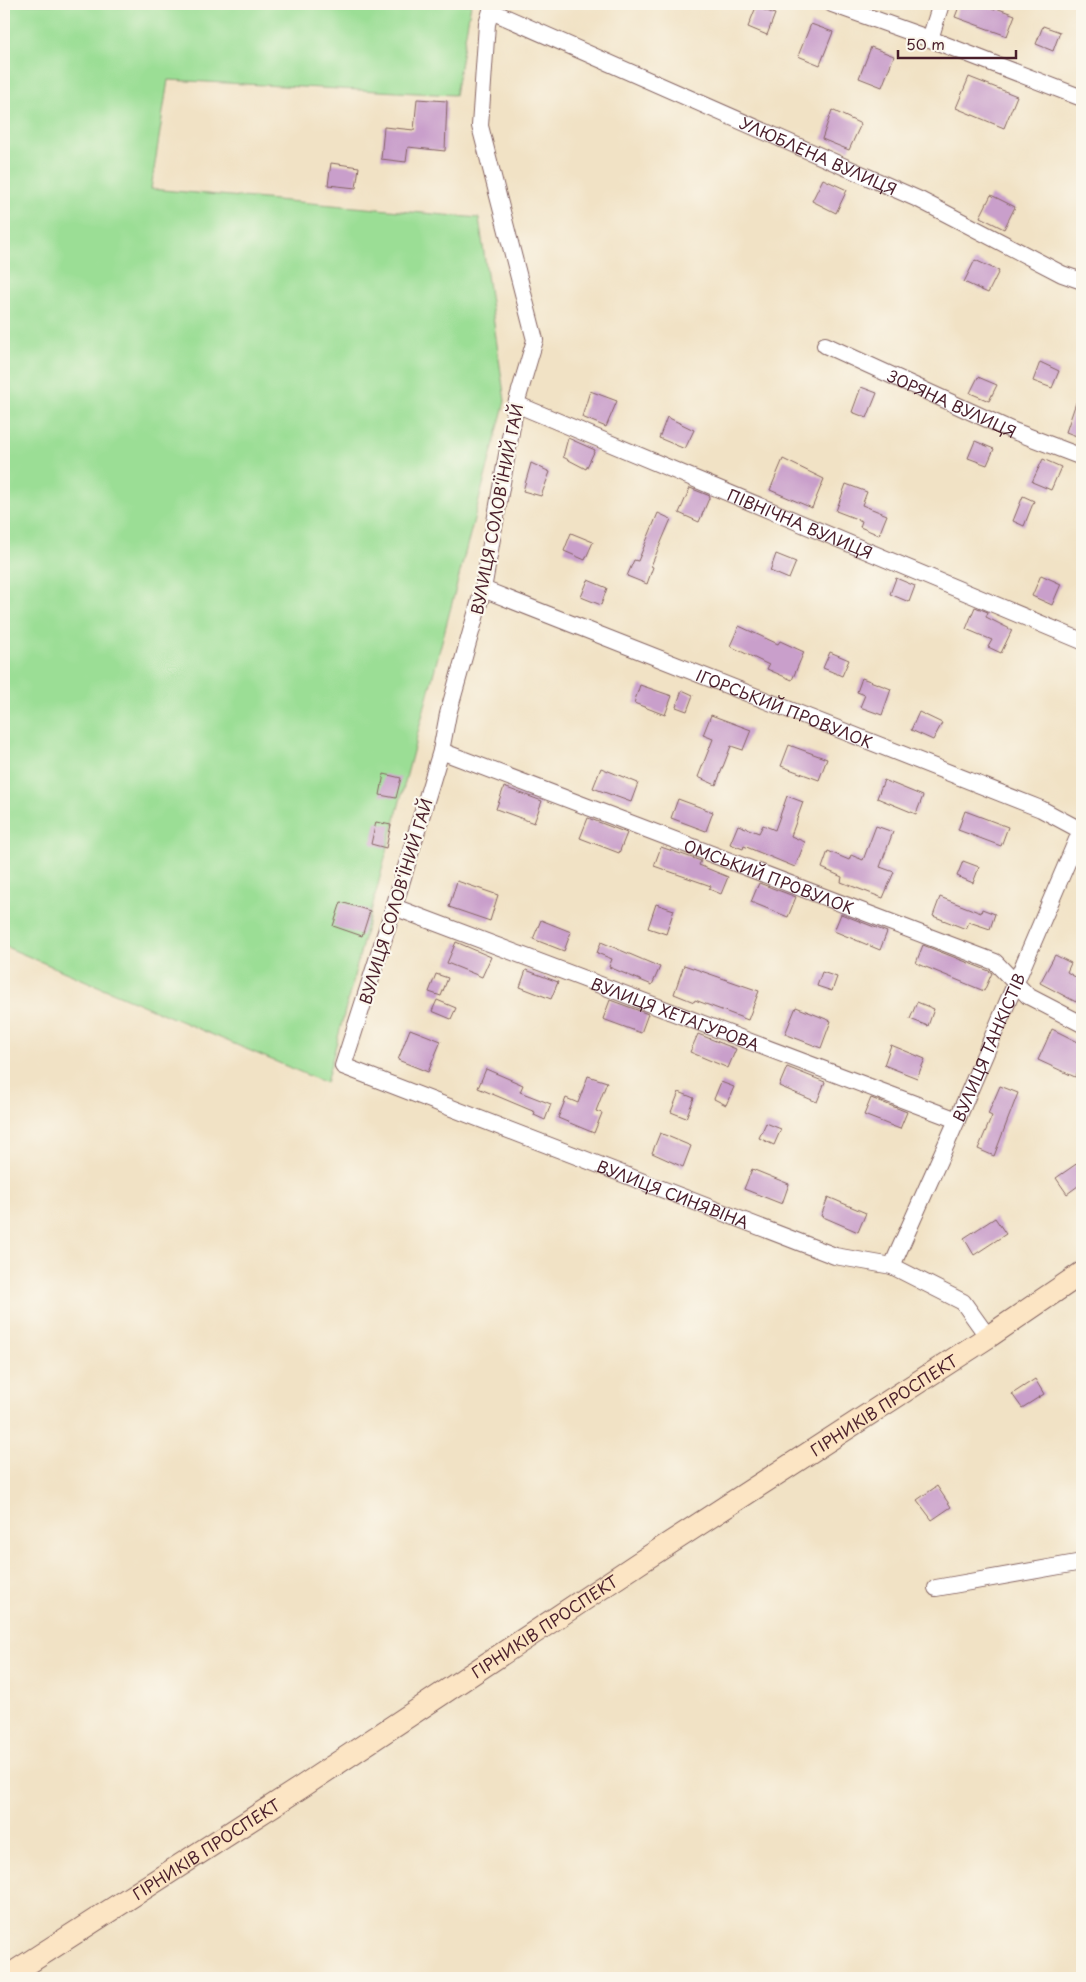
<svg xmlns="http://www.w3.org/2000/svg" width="1086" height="1982" font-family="'Playpen Sans',sans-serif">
<rect width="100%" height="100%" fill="#fbf7ec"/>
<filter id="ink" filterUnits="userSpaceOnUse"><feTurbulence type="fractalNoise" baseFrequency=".02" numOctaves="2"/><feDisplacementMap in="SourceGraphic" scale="10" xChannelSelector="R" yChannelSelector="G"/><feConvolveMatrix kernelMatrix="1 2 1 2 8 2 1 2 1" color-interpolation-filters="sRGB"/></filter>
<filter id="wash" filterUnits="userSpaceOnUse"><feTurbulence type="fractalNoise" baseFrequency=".0096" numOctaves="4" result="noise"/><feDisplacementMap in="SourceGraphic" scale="20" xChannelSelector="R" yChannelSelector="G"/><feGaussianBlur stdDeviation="1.12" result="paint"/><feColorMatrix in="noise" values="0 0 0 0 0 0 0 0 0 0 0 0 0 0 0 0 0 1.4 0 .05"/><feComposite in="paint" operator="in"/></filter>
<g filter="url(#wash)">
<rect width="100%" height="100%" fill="#f1e2c5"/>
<path fill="#9bde95" stroke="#727e60" d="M4,4H471L455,95L168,80L151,189L479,218L505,401L326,1083L4,946Z"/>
<g id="blocks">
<path fill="#c99fcb" d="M960,4H978L995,10L996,8L1015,15L1007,36L955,17Z
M756,7L775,14L767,35L748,27Z
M811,24L833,32L820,65L798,56Z
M1043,26L1060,32L1053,51L1036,44Z
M871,47L894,56L882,87L859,78Z
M969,77L1017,96L1004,128L956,108Z
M417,99L447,101L445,151L408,147L406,162L381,159L384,127L414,130Z
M832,110L861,124L849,150L822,139Z
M331,163L359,167L356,188L328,185Z
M823,179L847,190L836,213L812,201Z
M991,195L1015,207L1004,229L980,217Z
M975,260L999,271L988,293L964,282Z
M1040,362L1059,371L1052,388L1033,381Z
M978,377L997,385L989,401L970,393Z
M861,387L877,393L867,418L852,412Z
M590,391L617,401L606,427L582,417Z
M1080,391H1082V438L1066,432Z
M667,417L694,430L685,449L659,438Z
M568,438L595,450L586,469L563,457Z
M975,441L994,449L987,465L968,458Z
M783,459L824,479L812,508L770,490Z
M1043,459L1061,467L1051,490L1032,482Z
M531,463L550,472L541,496L523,491Z
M846,484L867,492L862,505L887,515L879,535L860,527L862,521L836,511Z
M690,488L710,496L699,522L679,513Z
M1023,496L1034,501L1024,526L1013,521Z
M658,513L671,519L651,566L653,567L647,584L627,576L634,560L638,561Z
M571,533L593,542L585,560L564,551Z
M776,554L796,562L789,579L770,571Z
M1041,575L1061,584L1052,605L1032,596Z
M896,578L915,586L909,602L890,594Z
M588,580L607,588L601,605L581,597Z
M975,607L988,612L986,617L1012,630L1001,653L988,647L992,640L966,629Z
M739,626L778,644L780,641L804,652L792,680L767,669L769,665L730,646Z
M830,652L849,660L842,676L823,668Z
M862,678L891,689L882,715L860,707L865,695L857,692Z
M640,685L672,696L665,715L634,703Z
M682,690L693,695L687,711L676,707Z
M919,712L942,723L933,740L911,730Z
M711,715L751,730L743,750L731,746L716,785L698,777L713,739L703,735Z
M789,745L827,759L819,780L781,766Z
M601,768L638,783L631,802L593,788Z
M384,774L401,778L396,798L380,795Z
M884,780L923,796L916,814L877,798Z
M504,787L542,801L534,823L496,809Z
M787,796L803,802L791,836L805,842L795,867L744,846L743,849L730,844L738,825L759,833L763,825L775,830Z
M678,799L713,812L706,831L671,818Z
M965,811L1008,827L1001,846L958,830Z
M588,818L627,833L619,853L580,838Z
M376,822L391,825L386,848L371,844Z
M876,826L893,832L880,867L894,872L883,898L841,882L842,877L822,868L828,851L849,860L851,855L863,860Z
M661,847L701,861L699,865L728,877L721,894L709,889L711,886L654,866Z
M963,861L979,867L973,883L957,876Z
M457,881L498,895L490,921L449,907Z
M759,883L796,897L788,917L751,902Z
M940,897L981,913L982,909L995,914L990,929L969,922L966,929L933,916Z
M341,902L370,911L362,936L333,926Z
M656,904L674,910L666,934L648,928Z
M841,914L887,932L880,950L834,931Z
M541,920L571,932L564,951L533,939Z
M456,942L491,957L482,977L447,963Z
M601,942L660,967L652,985L609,967L612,959L597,953Z
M923,945L989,971L992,973L984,991L916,963Z
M1055,955L1071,963L1067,972L1082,981V990L1076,1002L1040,983Z
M684,965L759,991L748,1020L695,1000L694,1002L674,994Z
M526,970L558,982L551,999L520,987Z
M822,972L837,977L832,991L817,986Z
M436,974L448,978L441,996L429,992Z
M437,1000L456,1008L451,1019L432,1011Z
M610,1000L648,1014L641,1033L603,1019Z
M917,1002L934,1009L928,1026L910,1019Z
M796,1007L831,1021L821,1048L785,1034Z
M410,1029L441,1041L428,1072L398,1060Z
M1052,1029L1082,1044V1063L1075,1077L1038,1060Z
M698,1034L736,1049L728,1068L690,1052Z
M891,1045L925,1059L917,1078L884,1065Z
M787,1067L825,1082L817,1102L779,1086Z
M486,1069L523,1085L520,1092L551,1104L545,1120L534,1115L535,1112L478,1088Z
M588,1076L607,1082L596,1111L602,1113L594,1133L558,1118L566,1098L578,1103Z
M721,1082L734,1087L726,1105L714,1099Z
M1000,1086L1018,1093L994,1156L978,1149L992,1116L988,1114Z
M679,1092L694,1098L686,1118L671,1112Z
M871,1098L907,1112L900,1129L864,1115Z
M766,1123L781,1129L774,1145L759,1138Z
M660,1133L691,1146L683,1167L652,1153Z
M1082,1160V1183L1067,1194L1056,1178Z
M752,1169L789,1184L782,1204L744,1189Z
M828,1197L866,1213L858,1232L821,1216Z
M995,1218L1006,1234L974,1255L964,1238Z
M1035,1379L1044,1394L1022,1408L1012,1394Z
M937,1486L951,1507L932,1520L917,1500Z"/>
</g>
</g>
<g filter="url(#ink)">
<use href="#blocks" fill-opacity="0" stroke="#846361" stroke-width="1"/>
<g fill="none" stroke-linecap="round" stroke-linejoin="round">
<defs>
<g id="street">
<path id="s1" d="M493,4L487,24L480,126L535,340L516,404L483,589L448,714L441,751L394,907L343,1066L835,1256L892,1266L963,1302L988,1337"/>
<path d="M832,4L930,39L1082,98"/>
<path id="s2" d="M491,11L920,200L1062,274L1082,281"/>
<path d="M930,39L941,4"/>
<path id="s3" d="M825,345L1011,430L1082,457"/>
<path id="s4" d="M516,404L1082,641"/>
<path id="s5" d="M483,589L1041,809L1082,831"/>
<path id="s6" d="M441,751L995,962L1028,996L1082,1024"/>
<path id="s7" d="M394,907L957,1120"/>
<path id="s8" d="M892,1266L957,1120L1082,828"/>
<path d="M936,1588L1082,1562"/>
</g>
<g id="secondary">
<path id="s9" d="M5,1978L300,1788L639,1563L988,1337L1082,1273"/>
</g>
</defs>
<use href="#street" stroke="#846361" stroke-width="18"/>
<use href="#secondary" stroke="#846361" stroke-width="24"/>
<use href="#street" stroke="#fff" stroke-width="16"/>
<use href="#secondary" stroke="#fce5c4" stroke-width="22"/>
</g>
</g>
<g text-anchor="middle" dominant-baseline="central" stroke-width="4.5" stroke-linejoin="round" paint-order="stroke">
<g font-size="16" fill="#4a1f2b" stroke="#fbf7ec">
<text stroke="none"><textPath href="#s2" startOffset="358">УЛЮБЛЕНА ВУЛИЦЯ</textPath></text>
<text stroke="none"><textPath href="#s3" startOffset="140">ЗОРЯНА ВУЛИЦЯ</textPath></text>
<text transform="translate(496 509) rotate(-79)">ВУЛИЦЯ СОЛОВ'ЇНИЙ ГАЙ</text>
<text stroke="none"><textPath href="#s4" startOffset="308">ПІВНІЧНА ВУЛИЦЯ</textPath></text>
<text stroke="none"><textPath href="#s5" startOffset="324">ІГОРСЬКИЙ ПРОВУЛОК</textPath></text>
<text stroke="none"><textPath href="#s6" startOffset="351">ОМСЬКИЙ ПРОВУЛОК</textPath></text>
<text transform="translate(395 901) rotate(-73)">ВУЛИЦЯ СОЛОВ'ЇНИЙ ГАЙ</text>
<text stroke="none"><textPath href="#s7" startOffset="301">ВУЛИЦЯ ХЕТАГУРОВА</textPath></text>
<text stroke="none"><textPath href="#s8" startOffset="239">ВУЛИЦЯ ТАНКІСТІВ</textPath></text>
<text stroke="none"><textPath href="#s1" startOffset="1450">ВУЛИЦЯ СИНЯВІНА</textPath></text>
<text stroke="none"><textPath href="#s9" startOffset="1049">ГІРНИКІВ ПРОСПЕКТ</textPath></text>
<text stroke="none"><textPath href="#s9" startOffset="644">ГІРНИКІВ ПРОСПЕКТ</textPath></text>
<text stroke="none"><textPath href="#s9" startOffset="239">ГІРНИКІВ ПРОСПЕКТ</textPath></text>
</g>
</g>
<rect width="1086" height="1982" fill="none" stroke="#fbf7ec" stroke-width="20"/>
<path d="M898 50v8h118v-8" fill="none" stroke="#4a1f2b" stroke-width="2.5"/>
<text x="906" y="50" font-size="15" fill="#4a1f2b" stroke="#fbf7ec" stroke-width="4" paint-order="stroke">50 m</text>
</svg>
